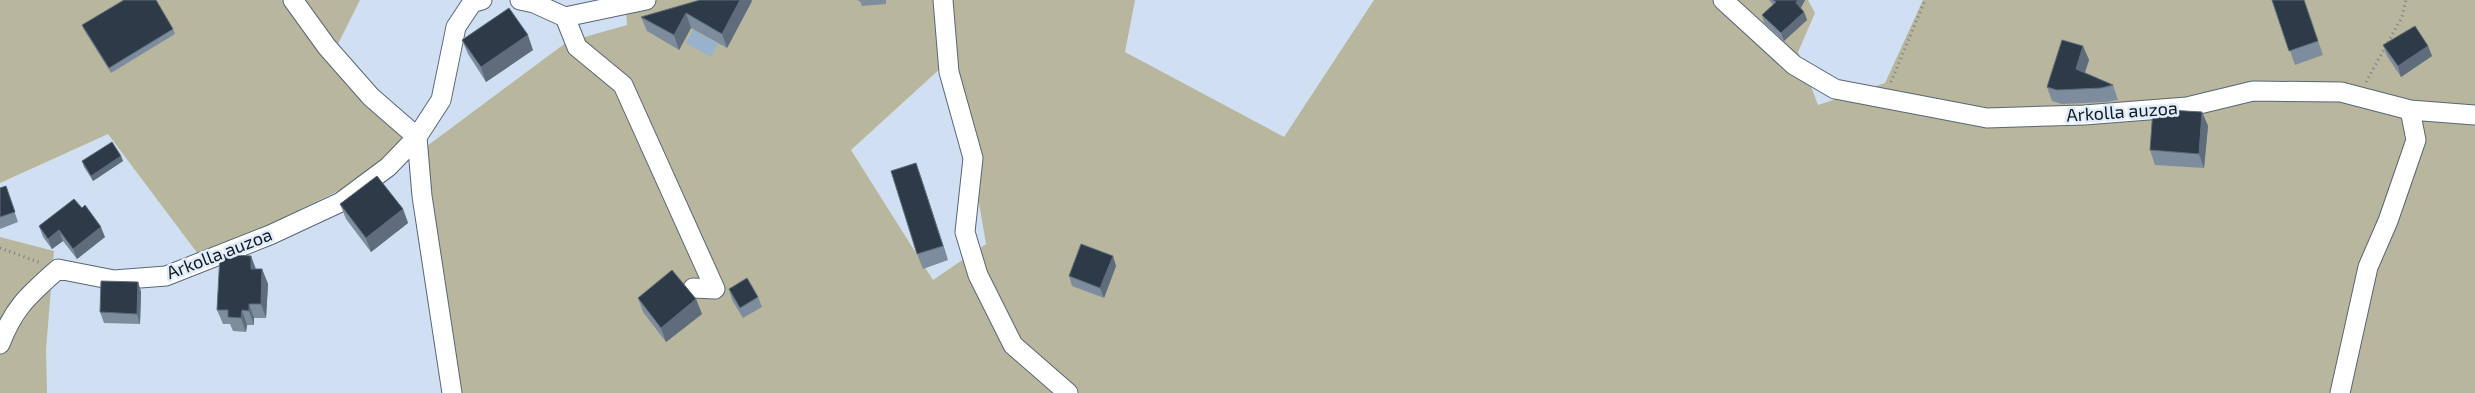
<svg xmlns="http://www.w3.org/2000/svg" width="2475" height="393" font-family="'Exo 2',sans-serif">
<rect width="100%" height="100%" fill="#d0e0f2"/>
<path fill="#b8b79d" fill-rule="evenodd" d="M0,0H360L328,64L419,152L567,42L627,25L625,0H1135L1125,52L1284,137L1374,0H1808L1815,13L1798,52L1818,105L1885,83L1923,0H2475V393H449L418,152L201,258L108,134L0,183ZM954,56L986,244L933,280L851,150Z
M0,237L54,251L46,350L47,393H0Z"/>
<path fill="#98b1cd" d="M693,30L718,44L711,57L686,43Z"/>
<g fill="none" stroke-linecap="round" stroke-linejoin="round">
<defs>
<path id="minor" d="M293,0L327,47L371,97L417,137L422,196L452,393
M520,0L534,3L565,17L646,0
M943,0L949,72L973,158L965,232L978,275L1013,345L1068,393
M1723,0L1794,65L1835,89L1987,118L2084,115L2187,107L2253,91L2341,92L2410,110L2475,115
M565,17L577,47L623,85L715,289L693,288
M0,344C14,307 29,295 58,269L114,280L166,276L270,235L341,202L388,167L417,137L441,100L456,27L472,3L482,0
M2340,393L2368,267L2388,221L2416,140L2410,110"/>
</defs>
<use href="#minor" stroke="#586676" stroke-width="21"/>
<path stroke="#717c88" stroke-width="3" stroke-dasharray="1 4" stroke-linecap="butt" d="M1891,82L1925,0
M2366,82L2402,17L2406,0
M0,248L41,263"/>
<use href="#minor" stroke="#fff" stroke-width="19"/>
</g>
<path fill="#7e8d9d" d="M700,0H751L752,1L727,48L691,28L679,50L647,31L641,17Z
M858,0H886V4L862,6L860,1H858Z
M1769,0H1805L1801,8L1804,12L1807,20L1784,41L1764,23L1762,15L1773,5Z
M2272,0H2304L2323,55L2295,65Z
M82,25L173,29L175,34L111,73L84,30Z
M462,40L533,50L486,82L468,54Z
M2383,45L2428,46L2432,56L2401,77L2387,56Z
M2083,46L2089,60L2085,73L2113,85L2118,100L2106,102L2062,104L2052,101L2047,87Z
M2202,112L2208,126L2204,168L2155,165L2150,150Z
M121,156L123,161L93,181L84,167L82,161Z
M921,177L948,260L923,269L917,254Z
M6,186L18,222L0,229V188Z
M340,204L403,209L408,223L371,252L346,219Z
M39,226L105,237L77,259L63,241L52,249L43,237Z
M251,256L256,269H262L268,284L266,318H254V325H247L246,332L233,331L230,324H223L217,310Z
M1113,256L1116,266L1104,298L1072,286L1069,276Z
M138,282L141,292L140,324L104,323L100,312Z
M729,289L758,297L762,307L743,318L732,300Z
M638,298L696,299L702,314L666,342L643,312Z"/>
<path fill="#5e6c7b" d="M740,0H751L752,1L727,48L722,34Z
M1798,0H1805L1799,11L1796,3Z
M1804,12L1807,20L1784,41L1781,33Z
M686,13L691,28L679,50L674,35Z
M528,35L533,50L486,82L481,67Z
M2083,46L2089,60L2081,83L2076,69Z
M2428,46L2432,56L2401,77L2398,66Z
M2202,112L2208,126L2204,168L2199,154Z
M121,156L123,161L93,181L91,176Z
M916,163L921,177L948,260L943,246Z
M403,209L408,223L371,252L366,238Z
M101,227L105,237L77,259L73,249Z
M59,230L63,241L52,249L48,239Z
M251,256L256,270L251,269Z
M1113,256L1116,266L1104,298L1100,288Z
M262,269L268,284L266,318L261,304Z
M138,282L141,292L140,324L137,314Z
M696,299L702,314L666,342L661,328Z
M249,304L254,318V325L249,311Z
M242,310L247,325L246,332L241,318Z"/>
<path fill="#2d3a48" stroke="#5e6c7b" d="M124,0H156L173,29L109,68L82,25Z
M700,0H740L722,34L686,13L674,35L641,17Z
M1773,0H1798L1796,3L1804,12L1781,33L1762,15L1776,2Z
M2272,0H2304L2318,41L2289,51Z
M509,8L528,35L481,67L462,40Z
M2415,26L2428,46L2398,66L2383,45Z
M2062,40L2083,46L2076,69L2113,85L2101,88L2057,90L2047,87Z
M2153,109L2202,112L2199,154L2150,150Z
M112,142L121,156L91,176L82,161Z
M916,163L943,246L917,254L891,171Z
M377,176L403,209L366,238L340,204Z
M6,186L15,212L0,217V188Z
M74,199L82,208L85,205L101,227L73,249L59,230L48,239L39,226Z
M1081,244L1113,256L1100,288L1069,276Z
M220,254L251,256V269H262L261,304H249V311L242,310L241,318L228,317V310H217Z
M672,270L696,299L661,328L638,298Z
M747,278L758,297L740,308L729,289Z
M101,281L138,282L137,314L100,312Z"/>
<g text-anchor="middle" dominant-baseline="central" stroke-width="5" stroke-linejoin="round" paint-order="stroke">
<g font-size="18" fill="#141a20" stroke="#e0edfb">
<text transform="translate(2122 111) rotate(-4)">Arkolla auzoa</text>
<text transform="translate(219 253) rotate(-21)">Arkolla auzoa</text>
</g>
</g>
</svg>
